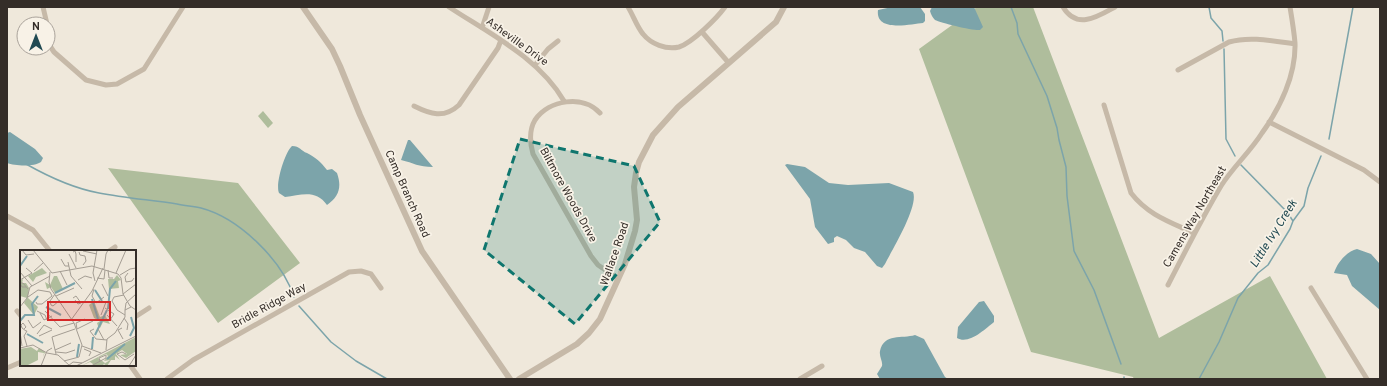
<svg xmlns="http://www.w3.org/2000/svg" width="1387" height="386" font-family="Overpass,sans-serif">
<rect width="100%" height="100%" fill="#efe8db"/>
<path fill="#afbd9c" d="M977,7H1033L1159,338L1270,276L1327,379H1134L1133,377L1031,352L919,49Z
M263,111L273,123L268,128L258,116Z
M108,168L238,183L300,263L218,323Z"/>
<path fill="#7ca4aa" d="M892,7H920L925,14V21L923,23C911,24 875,33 878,10Z
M932,7H974L983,27L980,30C974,31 941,23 935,20C933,18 931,15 930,11Z
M10,132L35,149L43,158L41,162C34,167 15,166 7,163V133Z
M408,140H410L433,167C418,167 414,163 401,160Z
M292,146C300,146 301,151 307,153C316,158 320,161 327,170L332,169L337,173C342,187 339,197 327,205C316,189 301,195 285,197L279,193C275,184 285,152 292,146Z
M787,164L805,167L829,183L848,185L889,183L913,192C919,206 892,250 885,264L882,268L877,266L865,252L854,248L846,240L837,236L834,238V242L828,244L815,227L810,199L785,165Z
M1357,249L1371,254L1380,264V310L1352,286L1347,275L1334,273C1337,263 1347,251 1357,249Z
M984,301L994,316V322C985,329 969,345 957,338L958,327L979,302Z
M915,335L924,339L945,377L948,379H880L877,374L882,366C883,361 879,357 880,351C884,333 902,339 915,335Z"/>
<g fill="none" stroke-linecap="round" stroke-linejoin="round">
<path stroke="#7ca4aa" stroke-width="1.5" d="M1011,7L1017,23L1018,34L1047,96L1057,128L1059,140L1066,167L1067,196L1074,251L1094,290L1121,364
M1209,7L1211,18L1222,31L1223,41
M1224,49L1226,139L1235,156
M1329,139L1353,7
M26,164C49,177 72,188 99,193C125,198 151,200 177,204C185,206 193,206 201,208C239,218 282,260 294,297
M1241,165L1287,212L1293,221
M299,306L331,342L356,361L387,379
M1124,377V379
M1199,379L1219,342L1238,298L1258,273L1268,265L1290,229L1293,221L1304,206L1308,188L1321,156"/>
<path stroke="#c6b9a8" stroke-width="5" d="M43,7L47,24
M449,7C490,34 539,58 564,101
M628,7C633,15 637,27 643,34C651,44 666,50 679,47C692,43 717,18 725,7
M1063,7C1077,30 1097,17 1115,7
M482,28L489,7
M702,32L728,62
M48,43L54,52L86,80L106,85L117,84L144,69L183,7
M535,65L548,49L558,41
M1178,70L1229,42C1250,36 1273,41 1295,44
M1104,105L1131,193C1148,215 1170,222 1194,233
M414,106C430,114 444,119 459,105L498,48L501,40
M600,113C583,94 549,100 535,120C529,130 530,143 533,154L591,256L598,265L617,278
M1269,122L1364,170L1380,182
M7,216L33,230L50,251
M109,251L115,247
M1168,285C1185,252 1202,218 1221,186C1233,167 1250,152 1262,133C1280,108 1296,75 1295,43C1294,31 1292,19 1290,7
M1311,288L1367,379
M17,311L21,316
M135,317L149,308
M130,365L140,379
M7,368L21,362
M167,379L193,360L349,272L361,271L371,274L381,288
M800,379L822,366"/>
<path stroke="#c6b9a8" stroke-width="6" d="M303,7L332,49L340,66L360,115L422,251L510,379
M519,379L577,344L589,333L600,319L625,264L635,231L637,220L634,187L636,173L639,162L653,135L678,107L776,22L784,7"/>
</g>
<path fill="#0f766e" fill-opacity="0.2" stroke="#0f766e" stroke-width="3" stroke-dasharray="8 5" stroke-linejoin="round" d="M520,139L634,166L660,222L575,324L484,250Z"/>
<g text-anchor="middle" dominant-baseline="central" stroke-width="3.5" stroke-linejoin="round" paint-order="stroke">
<g font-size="11" fill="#342d28" stroke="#f8f2e7">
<text transform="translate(517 42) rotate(36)">Asheville Drive</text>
<text transform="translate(407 194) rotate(66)">Camp Branch Road</text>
<text transform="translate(568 195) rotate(61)">Biltmore Woods Drive</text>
<text transform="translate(1195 217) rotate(-60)">Camens Way Northeast</text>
<text transform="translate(615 254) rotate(-71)">Wallace Road</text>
<text transform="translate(269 306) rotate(-29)">Bridle Ridge Way</text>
</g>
<g font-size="12" font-style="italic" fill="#214a52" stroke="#f8f2e7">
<text transform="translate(1274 234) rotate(-58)">Little Ivy Creek</text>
</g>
</g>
<g transform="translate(20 250)">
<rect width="116" height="116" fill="#efe8db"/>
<path d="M22,18L27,23L16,27L13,32L8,26ZM97,25L101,30L98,31L99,38L89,39L88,29H94ZM34,26H37L43,39L35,43L31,37L27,39L25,32L30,35ZM3,29L2,33H6L9,38L8,48L18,57L14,65L4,53L7,48L0,46V31ZM74,51L80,67L85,65L90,74L83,72L80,78L78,76L77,73L80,71L74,68L69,55ZM116,87V101L106,108L100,105L107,104L102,100L96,104L100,110L95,106V110H91L87,116L84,114L90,110L84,111L88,106L86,104L78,108L85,113L83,115L76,116L70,112L61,116ZM11,97L17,101L19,98L25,102L23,107L24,103L18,102V110L6,116H0V99Z" fill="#afbd9c"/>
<path fill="none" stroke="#7ca4aa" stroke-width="2" d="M0,16L7,6M75,40L82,51M35,43L55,33M72,49L78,69M26,57L41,65M88,59L90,39L96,31M0,71L5,65H14L12,54L18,46M7,84L23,93M75,85L87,60M110,86L114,78L111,67M72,99L73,87M57,107L59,94M87,109L105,94"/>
<path fill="none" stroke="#a49d93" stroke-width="1" d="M2,0L6,5L14,4M13,0L32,23L72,16L98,24L101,28L103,44L110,56L116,60M63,1L77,4M53,2L55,1L56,4V12M59,2L60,5L65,6L66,11L63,15M49,4L56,18M41,9L45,16H49M48,12L51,26L62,39M84,19L86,4L88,0L91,1M88,20L89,28H93M14,21L23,13M40,21L47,35M0,22L12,36M30,22L29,32L31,39L54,73L62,95L59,107L44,111M96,23L106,0M108,23L105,27L106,32L112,31L114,28M100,25L110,19L116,18M77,28L84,29L85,20M0,30L12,23L6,18M58,30L65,26L72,28M75,31L73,23L77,0M82,34L88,46M6,37H2L0,33H3L8,39M74,39L72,46L76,53L84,47M35,44L30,51L31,55L33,56L40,50M103,44L116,34M104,45L94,47L92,51L97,60L105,65M36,46L54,38M8,47L18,40L30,42L32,46L22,54H17L16,52M53,48L56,46L61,53L58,54L55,50M0,57L7,48L10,37L30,26M85,58L94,64L90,70M105,60L106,53L116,44M17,61L25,65L27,70M25,61L40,77L54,73M20,63L24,70L32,66M81,65L86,52M87,65L97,76M104,68L108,74L107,80M65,69L56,73L57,79L73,71M8,70L13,78L21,72M51,70L72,41L83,18M102,78L98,80L103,89M4,79L6,77L3,73L1,75L2,78L6,81H7L4,86L7,96M74,79L70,81L76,89L87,90M78,79L84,90M0,82L2,96M17,84L24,75L32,79M19,86L32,80M62,96L81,103M0,98L13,95L27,103L38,105L50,116M64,99L71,102L69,106M35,100L51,93M86,100L87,89L95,83L105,67V60L111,57M36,102L46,103L55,100M36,104L32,87L55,79M106,104L102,102L97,104L105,110L114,104M21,116L27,101L32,98M48,116L53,112L62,113M56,116L116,86M71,116L86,108V105L79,108L80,111M109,116L116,105"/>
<path fill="#d62828" fill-opacity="0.15" stroke="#d62828" stroke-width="2" d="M28,52H90V70H28Z"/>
<rect width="116" height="116" fill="none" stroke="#342d28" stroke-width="2"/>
</g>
<rect width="1387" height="386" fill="none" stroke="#342d28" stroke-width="16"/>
<g transform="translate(36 36)"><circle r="19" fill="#f8f2e7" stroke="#aaa39b"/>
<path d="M0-3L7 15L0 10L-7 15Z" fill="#214a52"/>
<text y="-6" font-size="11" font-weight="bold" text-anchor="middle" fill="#342d28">N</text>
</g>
</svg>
